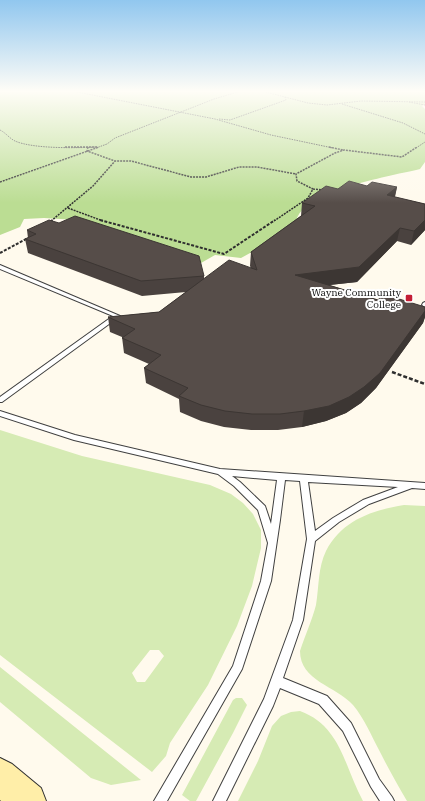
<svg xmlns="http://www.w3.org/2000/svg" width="425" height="801" font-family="'IBM Plex Serif',serif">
<rect width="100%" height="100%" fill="#fffaed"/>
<path fill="#d6ebb4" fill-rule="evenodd" d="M0,430L82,456L210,485L231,494L243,503L253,514L261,530V548L252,586L237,626L208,685L170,743L166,756L152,772L0,655ZM150,650H159L164,656L145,682H137L132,673Z
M404,505L425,506V801H407C397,784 388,768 379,750C371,735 364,718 353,705C336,686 300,681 300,651C305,636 312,620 316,605C319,587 318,567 326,551C342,520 373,510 404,505Z
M0,667L141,780L111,785L91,778L0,702Z
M236,698H242L247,705L233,733L196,801H190L182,795L233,700Z
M300,711C341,726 344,766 363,801H238L258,761L272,726L281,716L291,712Z"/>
<path fill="#bbdd93" d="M0,91H425V104L422,106L425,109V162L420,169C391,176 313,189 298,216C296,219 296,225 296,228L241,258L215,255L201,263L77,220L44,218L24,219L20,227L0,235Z"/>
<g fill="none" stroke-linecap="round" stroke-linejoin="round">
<defs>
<path id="lane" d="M0,265L120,316L2,402H0V397L113,316L0,269Z
M425,302V307L422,305L423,303Z
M0,411L75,435L220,469L425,483V489L412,488L369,504L339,522L315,541L303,620L283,678L327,696L351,723L379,779L392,797L394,801H380L371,787L343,731L319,704L280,688L273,706L226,801H213L264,699L293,620L307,539L300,481L285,480L280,520L271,581L242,669L167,801H154L233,666L261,581L268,543L258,510L234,486L218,474L74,440L0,416ZM232,476L277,480L271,524L265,506L240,482ZM308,482L398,487L363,500L333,518L315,531Z"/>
<path id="secondary" d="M0,758L12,764L41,788L46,801H1L0,800Z"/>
</defs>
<use href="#lane" stroke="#404040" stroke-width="2"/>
<use href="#secondary" stroke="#2f2f2f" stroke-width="2"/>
<path stroke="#2f2f2f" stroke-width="1" stroke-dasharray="1.5 1" stroke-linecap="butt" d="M72,91L215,119L271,135L333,148
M285,97L308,103L327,105L361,101L425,102
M409,102L425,105
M342,104L403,123L425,134
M219,119L230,120L286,100L285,97L262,91
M0,130C6,133 9,138 15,141C33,149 77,148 97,147
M96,148L107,144L115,138L214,99L241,91
M416,148L425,142"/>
<path stroke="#2f2f2f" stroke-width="1.5" stroke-dasharray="2 1" stroke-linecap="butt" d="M65,147H97
M88,147L87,151L115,161H131L191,177H206L239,167H257L296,174
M329,147L343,150
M0,182L99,147
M313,189L324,190
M68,208L103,221
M51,221L93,186L115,161
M274,221L308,198L313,189L297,181L296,174L335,153L344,150L402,157L417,147"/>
<path stroke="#2f2f2f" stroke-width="2" stroke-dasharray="3 1.5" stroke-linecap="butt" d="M100,220L224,254L275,220
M50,222L53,220
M0,253L28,238"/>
<path stroke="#2f2f2f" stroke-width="2.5" stroke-dasharray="4 2" stroke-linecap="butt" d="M392,372L425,384"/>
<use href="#lane" fill="#fff" fill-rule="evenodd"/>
<use href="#secondary" fill="#ffeea8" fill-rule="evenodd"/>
</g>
<path fill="#4a423f" d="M367,186L397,187L395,197L425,204V230L411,245L397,241L357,282L329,285L378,300L425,307V317L423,323L376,388L361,403L346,413L326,421L302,427L278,430H251L224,427L201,421L180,412L179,399L146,383L144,368L149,364L124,353L122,337L110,332L108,317L159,312L186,292L142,296L28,253L25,239L28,238L27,230L204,276V279L251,268L250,266L251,252L301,216L302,203L338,189Z"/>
<path fill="#3c3633" d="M397,187L394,199L387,195Z
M425,220V230L411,245L414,231Z
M400,228L397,241L357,282L293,289L295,275Z
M425,311V317L423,323L376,388L361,403L346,413L326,421L302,427L304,411Z"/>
<path fill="#564d49" stroke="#3c3633" d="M349,181L367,186L372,182L397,187L387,195L425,204V220L414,231L400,228L359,267L295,275L378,300L383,294L425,307V311L380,373L364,387L349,397L329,406L304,411L280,414H252L225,411L201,405L179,396L188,388L144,368L161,355L122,338L135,329L108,317L159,312L229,260L257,270L251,252L315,206L302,203L326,186L338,189Z
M75,216L199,256L204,276L141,281L25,239L36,234L27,230L49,220L59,223Z"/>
<linearGradient id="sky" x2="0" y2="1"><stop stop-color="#91c7ef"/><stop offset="0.45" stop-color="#fffdf7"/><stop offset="1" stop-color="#fffdf7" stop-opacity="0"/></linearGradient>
<rect width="425" height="203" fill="url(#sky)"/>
<rect fill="#c41e34" stroke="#fff" stroke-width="1.5" x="405" y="294" width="8" height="8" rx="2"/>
<g text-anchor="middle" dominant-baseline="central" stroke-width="4" stroke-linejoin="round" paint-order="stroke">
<g font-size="10" fill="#0d0d0d" stroke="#fff" text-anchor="end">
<text x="401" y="292">Wayne Community<tspan x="401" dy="12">College</tspan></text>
</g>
</g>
</svg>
